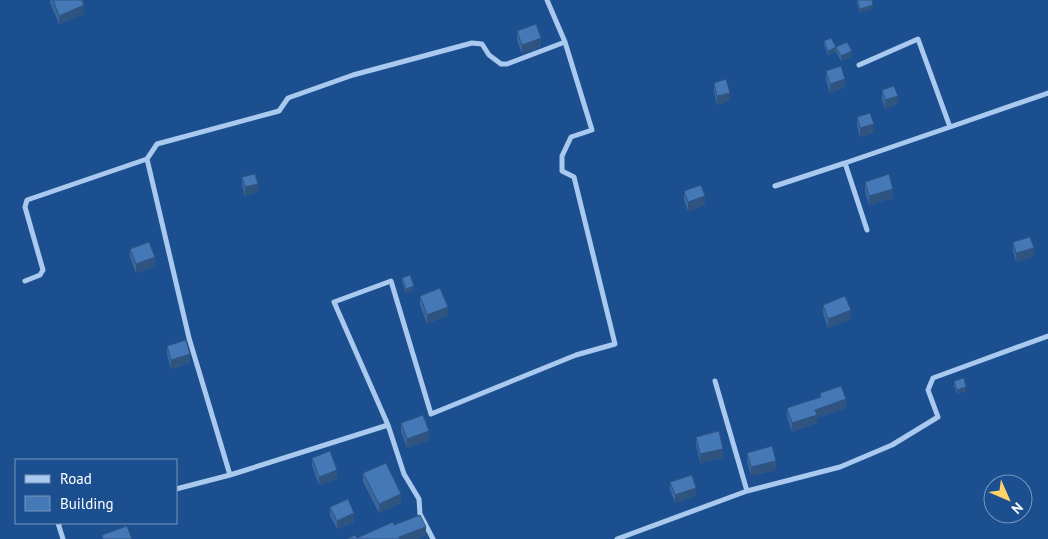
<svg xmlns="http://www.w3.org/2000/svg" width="1048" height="539" font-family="'PT Sans',sans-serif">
<rect width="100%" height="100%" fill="#1b4f8f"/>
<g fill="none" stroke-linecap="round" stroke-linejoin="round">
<path stroke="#a9c9ee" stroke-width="5" d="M859,65L918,39L950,127L1048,93
M775,186L845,163
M867,230L845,163L950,127
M25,281L40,275L43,270L25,207L27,200L147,159
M715,381L747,491
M388,425L230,475L189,338L147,159L157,144L279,111L288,98L353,75L472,43L482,44L489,55L501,64H507L565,42
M176,489L230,475
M60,523H58L63,539
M433,539L420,514L419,499L404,474L388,425L334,302L391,281L431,414L576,355L615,344L574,177L562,171V156L571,137L592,130L565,42L547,0
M617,539L747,491L840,467L892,445L938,417L928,390L933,378L1048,336"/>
</g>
<path fill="#3a679d" d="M50,0H82L84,14L59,24L50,3Z
M857,0L873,9L860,13L857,4Z
M517,31L541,46L522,54L517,40Z
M824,41L836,52L828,55L824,45Z
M836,47L852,56L841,61L836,52Z
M826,71L845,87L830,93L826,80Z
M714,83L730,101L717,105L714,92Z
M882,90L898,104L885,109L882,99Z
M857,117L874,133L860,137L857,126Z
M242,177L258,192L245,196L242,186Z
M865,182L893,198L869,205L865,191Z
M684,191L705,205L688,211L684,200Z
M1013,242L1034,256L1016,262L1013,251Z
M130,249L155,266L136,273L130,257Z
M402,278L414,290L406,293L402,282Z
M420,296L448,315L427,324L420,305Z
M823,305L851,319L828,328L823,314Z
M167,346L190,363L171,369L167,355Z
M954,381L966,391L957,394L954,386Z
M820,393L846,408L817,418V423L792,432L787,417V408L820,397Z
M401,423L429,440L407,448L401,432Z
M696,437L723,458L700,463L696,445Z
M747,453L776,470L751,476L747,461Z
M312,458L337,479L319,485L312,466Z
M363,473L401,503L379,513L363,482Z
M670,482L696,496L675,503L670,490Z
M330,507L354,522L337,529L330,516Z"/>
<path fill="#305480" d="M84,5V14L59,24V16Z
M873,5V9L860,13V9Z
M541,38V46L522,54V45Z
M836,47V52L828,55V51Z
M852,51V56L841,61V56Z
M845,79V87L830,93V84Z
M730,93V101L717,105V96Z
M898,96V104L885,109V100Z
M874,124V133L860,137V128Z
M258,184V192L245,196V187Z
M893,189V198L869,205V196Z
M705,196V205L688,211V202Z
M1034,248V256L1016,262V253Z
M155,257V266L136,273V264Z
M414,286V290L406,293V289Z
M448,307V315L427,324V315Z
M851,310V319L828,328V319Z
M190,354V363L171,369V360Z
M966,387V391L957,394V390Z
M846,399V408L817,418V423L792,432V423L815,410Z
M429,431V440L407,448V439Z
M723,449V458L700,463V454Z
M776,461V470L751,476V467Z
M337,470V479L319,485V477Z
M696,488V496L675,503V495Z
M401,494V503L379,513V504Z
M354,513V522L337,529V521Z
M426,527V536L418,539H399V537Z"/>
<path fill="#4478b7" stroke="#305480" d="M53,0H82L84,5L59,16Z
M857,0H872L873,5L860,9Z
M536,24L541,38L522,45L517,31Z
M831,38L836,47L828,51L824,41Z
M847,42L852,51L841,56L836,47Z
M841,66L845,79L830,84L826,71Z
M726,79L730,93L717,96L714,83Z
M894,86L898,96L885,100L882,90Z
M870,113L874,124L860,128L857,117Z
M255,174L258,184L245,187L242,177Z
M889,174L893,189L869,196L865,182Z
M701,185L705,196L688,202L684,191Z
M1030,237L1034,248L1016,253L1013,242Z
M149,242L155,257L136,264L130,249Z
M410,275L414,286L406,289L402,278Z
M440,288L448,307L427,315L420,296Z
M845,296L851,310L828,319L823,305Z
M186,340L190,354L171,360L167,346Z
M964,378L966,387L957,390L954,381Z
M841,386L846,399L815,410L817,415L792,423L787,408L821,397L820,393Z
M423,415L429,431L407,439L401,423Z
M719,431L723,449L700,454L696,437Z
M772,446L776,461L751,467L747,453Z
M330,451L337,470L319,477L312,458Z
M386,463L401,494L379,504L363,473Z
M692,475L696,488L675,495L670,482Z
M348,499L354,513L337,521L330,507Z
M420,515L426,527L399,537L400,539H347L355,535L357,538L393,522L394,525Z
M127,526L132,539H103L102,535Z"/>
<rect x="15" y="459" width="162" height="65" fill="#1b4f8f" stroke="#7695bc"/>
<rect x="25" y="475" width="25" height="8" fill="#a9c9ee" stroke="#7695bc"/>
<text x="60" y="484" font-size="15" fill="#ffffff">Road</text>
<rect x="25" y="496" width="25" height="15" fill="#4478b7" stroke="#7695bc"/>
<text x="60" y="509" font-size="15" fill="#ffffff">Building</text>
<g transform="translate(1008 499) rotate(135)"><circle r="24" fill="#1b4f8f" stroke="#7695bc"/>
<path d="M0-4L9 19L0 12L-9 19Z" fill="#ffd166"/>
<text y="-8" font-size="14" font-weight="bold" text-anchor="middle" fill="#ffffff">N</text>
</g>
</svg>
